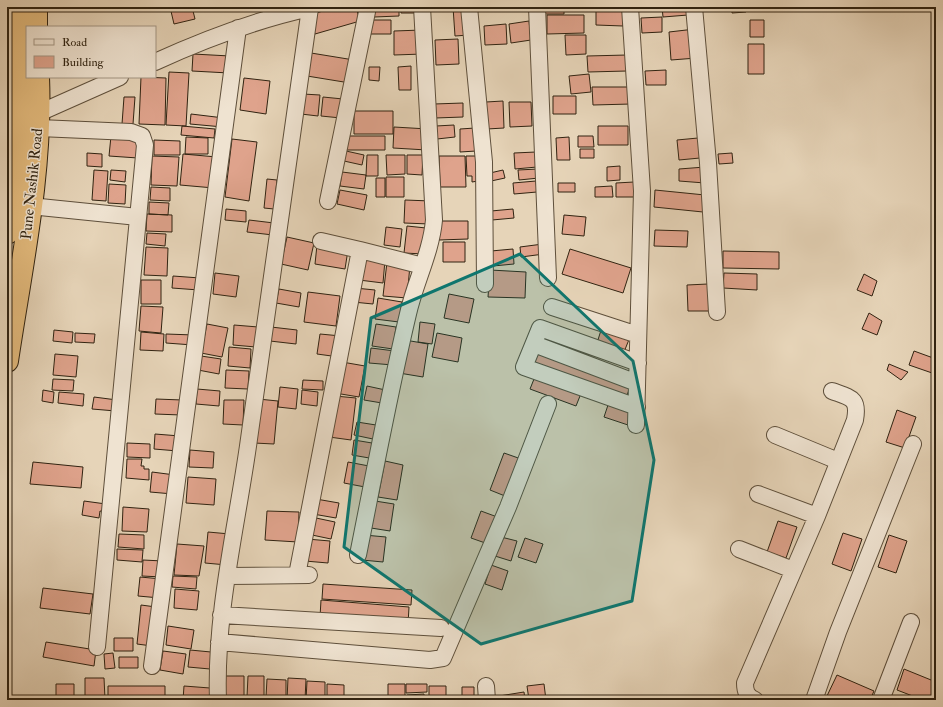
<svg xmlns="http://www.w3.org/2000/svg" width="943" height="707" font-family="'IM FELL Double Pica',serif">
<rect width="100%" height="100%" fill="#e6d4b8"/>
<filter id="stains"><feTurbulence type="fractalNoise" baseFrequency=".005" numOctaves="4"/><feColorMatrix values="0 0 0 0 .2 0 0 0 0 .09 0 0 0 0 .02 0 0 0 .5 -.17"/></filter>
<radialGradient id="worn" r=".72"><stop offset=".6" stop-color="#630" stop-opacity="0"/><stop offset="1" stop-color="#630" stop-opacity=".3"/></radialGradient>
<path fill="#dfa38c" stroke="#302311" d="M170,7H192L195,19L174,24Z
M337,7H356L360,21L315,34L309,15Z
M373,7H399V16L374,17Z
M401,7H420V13H401Z
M453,7H467L469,35L455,36Z
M543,7H564V14H543Z
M662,7H688V15L663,17Z
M732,7H746V12L732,13Z
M750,7H769V10L750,11Z
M596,10L623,11V26L596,25Z
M547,15H584V33L547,34Z
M662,17V32L642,33L641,18Z
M367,20H391V34H368Z
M750,20H764V37H750Z
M529,21L531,40L511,43L509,24Z
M506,24L507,44L485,45L484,26Z
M695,29L697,58L671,60L669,32Z
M422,30L423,54L394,55V31Z
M565,35H586V54L566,55Z
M458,39L459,64L436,65L435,40Z
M748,44H764V74H748Z
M311,53L354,60L350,83L307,76Z
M193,54L230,56L229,73L192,71Z
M627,55V71L588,72L587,56Z
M411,66V90H399L398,67Z
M369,67H380L379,81L369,80Z
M666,70V85H646L645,71Z
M169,72L189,73L186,126L166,125Z
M589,74L591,92L571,94L569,76Z
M141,77L166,78L165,125L139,124Z
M244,78L270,81L266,114L240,110Z
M592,87H631V104L593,105Z
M303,94L320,95L318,116L301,114Z
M553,96H576V114H553Z
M124,97H135L133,124H122Z
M323,97L343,99L341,118L321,116Z
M503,101L504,128L487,129L486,102Z
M509,102H531L532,126L510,127Z
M463,103V117L435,118L434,104Z
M354,111H393V134H354Z
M191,114L224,118L223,127L190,124Z
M454,125L455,137L437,139L436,126Z
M182,126L215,129L214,138L181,135Z
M598,126H628V145H598Z
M394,127L428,129L427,150L393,148Z
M475,128L476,151L460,152V129Z
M111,136L139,138L138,158L109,156Z
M346,136H385V150H346Z
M578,136H593L594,147H578Z
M186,137L208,138V154H185Z
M569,137L570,160H557L556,138Z
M698,138L700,158L679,160L677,140Z
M232,139L257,142L249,201L225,197Z
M154,140L180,141V155H154Z
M580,149H594V158H580Z
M346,151L364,155L362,165L344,161Z
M536,152L537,167L515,169L514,153Z
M87,153L102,154V167L87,166Z
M732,153L733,163L719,164L718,154Z
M183,154L217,157L214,188L180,185Z
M367,155H378V176H366Z
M386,155H405V174L387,175Z
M407,155H423L422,175L407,174Z
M152,156L179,157L177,186L151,185Z
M439,156H465L466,187H440Z
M466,156H477L478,181L472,182V176H467Z
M620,166V180L607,181V167Z
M705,167V183L679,181V169Z
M538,169L539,178L519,180L518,170Z
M94,170L108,171L106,201L92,200Z
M111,170L126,171L125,182L110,180Z
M503,170L505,178L491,181L490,173Z
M342,172L366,175L364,189L340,186Z
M386,177H404V197H386Z
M376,178H385V197H376Z
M267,179L277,180L274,209L264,208Z
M536,181L537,192L514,194L513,183Z
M634,182V197H616V183Z
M558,183H575V192H558Z
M109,184L126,185L125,204L108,203Z
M612,186L613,197H595V187Z
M151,187L170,188V201L150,200Z
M340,190L367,195L364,210L337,204Z
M655,190L705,195L703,212L654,207Z
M405,200L431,201L430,224L404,223Z
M149,202L169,203L168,215L149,214Z
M226,209L246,211V222L225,220Z
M513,209L514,218L492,220L491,211Z
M147,214L172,215V232L146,231Z
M564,215L586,217L584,236L562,234Z
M249,220L274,223L273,235L247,232Z
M439,221H468V239L439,240Z
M407,226L426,228L424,254L404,253Z
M386,227L402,229L400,247L384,245Z
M655,230L688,231L687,247L654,246Z
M147,233L166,234L165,246L146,244Z
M287,237L314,243L308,270L281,264Z
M443,242H465V262H443Z
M543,244L544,254L521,257L520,247Z
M317,245L348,250L345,269L315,264Z
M146,247L168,248L167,276L144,275Z
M513,249L514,264L493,266L491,251Z
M570,249L631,268L623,293L562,274Z
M723,251L779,252V269L723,268Z
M362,257L385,260L383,283L359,280Z
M387,262L410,265L407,298L383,296Z
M490,270L526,272L525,298L488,297Z
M215,273L239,276L236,297L213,294Z
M724,273L757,274V290L723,288Z
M864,274L877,281L872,296L857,290Z
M173,276L200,278L199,290L172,288Z
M141,280H161V304H141Z
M708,284L709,311H688L687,285Z
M355,288L375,290L373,304L353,302Z
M279,289L301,293L299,307L276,303Z
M308,292L340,296L336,326L304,322Z
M449,294L474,299L469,323L444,318Z
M378,298L402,302L399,322L375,319Z
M141,306L163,307L161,333L139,331Z
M869,313L882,321L877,335L862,329Z
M420,322L435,324L432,344L418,342Z
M207,324L228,328L222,357L201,353Z
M376,324L396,327L393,349L372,346Z
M234,325L258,327L256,347L233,345Z
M271,327L297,330L296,344L270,341Z
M602,327L630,337L624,352L597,343Z
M54,330L73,332L72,343L53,341Z
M141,332L164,334L163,351L140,350Z
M75,333L95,334L94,343L75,342Z
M437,333L462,338L458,362L432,357Z
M166,334L194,335L193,345L166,343Z
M320,334L341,336L339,357L317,354Z
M405,340L428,344L423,377L399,373Z
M229,347L251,349L250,368L228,366Z
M371,348L395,351L393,365L369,363Z
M538,349L631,384L625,401L532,366Z
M914,351L936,359L935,374L909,365Z
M55,354L78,356L76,377L53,375Z
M201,356L221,359L219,374L198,370Z
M342,362L365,366L359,397L335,393Z
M889,364L908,372L901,380L887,370Z
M226,370L249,371L248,389L225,388Z
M536,374L582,391L576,406L530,389Z
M53,379L74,380L73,391L52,390Z
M303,380L323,381V390L302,389Z
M367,386L390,391L388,404L364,400Z
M280,387L298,389L296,409L278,407Z
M197,389L220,391L219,406L196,404Z
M43,390L54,392L53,403L42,401Z
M302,390L318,392L317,406L301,404Z
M59,392L84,394L83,406L58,403Z
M335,396L356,398L351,440L329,437Z
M94,397L117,400L116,411L92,409Z
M156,399L182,400L181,415L155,414Z
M258,399L278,401L274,444L254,443Z
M224,400H244L243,425L223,424Z
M609,402L633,410L628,425L604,417Z
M897,410L916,417L905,448L886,442Z
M357,422L376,425L373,439L354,435Z
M155,434L180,436L178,451L154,449Z
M354,440L378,444L375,459L352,455Z
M127,443L150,444V458L127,457Z
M190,450L214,452L213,468L189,467Z
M504,453L524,460L510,498L490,490Z
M127,459H142L141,466H144V469H149V480L126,478Z
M385,461L403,465L397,500L378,497Z
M33,462L83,467L81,488L30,484Z
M348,462L369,466L365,487L344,483Z
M152,472L175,475L173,494L150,492Z
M188,477L216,479L214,505L186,503Z
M316,499L339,503L336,518L313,514Z
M84,501L106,504L105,512L100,511L99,518L82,515Z
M375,501L394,504L390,531L371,528Z
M123,507L149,509L147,532L122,531Z
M267,511L299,512L298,542L265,540Z
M481,511L500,518L491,545L471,538Z
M316,518L335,522L331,539L312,535Z
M778,521L797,527L786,558L767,552Z
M208,532L230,534L227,565L205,563Z
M843,533L862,539L851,571L832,564Z
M119,534L144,535V549L118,547Z
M364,535L386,537L383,562L362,560Z
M889,535L907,541L896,573L878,567Z
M501,537L517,541L511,561L495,556Z
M525,538L543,544L536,563L518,557Z
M307,539L330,541L328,563L305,561Z
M177,544L204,546L199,576L174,575Z
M117,549L143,550L142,562L117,560Z
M143,560L163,561L162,577L142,576Z
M491,565L508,571L502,590L485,584Z
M173,576L197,577L196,589L172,587Z
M140,577L162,579L160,598L138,596Z
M323,584L412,590L411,605L322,599Z
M43,588L93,594L90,614L40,608Z
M175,589L199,591L197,610L174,608Z
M321,600L409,607L408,624L320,617Z
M141,605L156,607L152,646L137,644Z
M168,626L194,630L191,649L166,645Z
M114,638H133V651H114Z
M46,642L96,650L94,666L43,657Z
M190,650L211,652L210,669L188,667Z
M163,651L186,654L183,674L160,670Z
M113,653L115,668L105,669L104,654Z
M119,657H138V668H119Z
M904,669L936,682V700H923L897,690Z
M837,675L874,691L870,700H830L826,698Z
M225,676H244V696H225Z
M248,676H264V697H247Z
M85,678H104L105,699L85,700Z
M288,678L306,679L305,700H287Z
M267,679L286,680V697H266Z
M307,681L325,682V700H306Z
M56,684H74V700H56Z
M327,684L344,685V700H327Z
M388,684H405V700H388Z
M406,684H427V692L406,693Z
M544,684L546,700H529L527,686Z
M108,686H165V700H108Z
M184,686L210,688L209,700H183Z
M429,686H446V700H429Z
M462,687H474V700H453V697H462Z
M524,692L525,700H494L493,697Z
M424,694V700H407V695Z"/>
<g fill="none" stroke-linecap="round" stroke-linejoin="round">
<defs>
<path id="street" d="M469,7L484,162L485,284
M537,7L548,278
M630,7L642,191L636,425
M694,7L708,163L717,312
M155,62C205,39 256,20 310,8
M39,113L120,77
M39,128L131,132L142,136L145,145L97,647
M328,201L368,7
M30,206L138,217
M321,241L360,250
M552,307L638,335
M534,344L637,383
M637,407L524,367L540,328L638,363
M775,435L838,461
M758,494L817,516
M739,549L793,570
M358,555C374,475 389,394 408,314C415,282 431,253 434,220L422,7
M297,575L360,250L423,266
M227,576L309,575
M221,615L441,628
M219,642L430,660L443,658L508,507L548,404
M152,666L238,28
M486,686L487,700
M218,700C215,614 236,530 248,446C269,300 289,154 310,8L312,7
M755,700C747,696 745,692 745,683L817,516L855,420C859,398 851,398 832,391
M814,700L838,632L913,444
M881,700L911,622"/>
<path id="highway" d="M36,7V27
M7,233C17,158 19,83 17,7
M7,361C21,267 42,172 38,77"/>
</defs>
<use href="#street" stroke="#5e4f3b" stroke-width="18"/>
<use href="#highway" stroke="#302311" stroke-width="24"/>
<use href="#street" stroke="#efe3d1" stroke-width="16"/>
<use href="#highway" stroke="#e3ba7c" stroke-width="22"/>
</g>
<path fill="#0f766e" fill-opacity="0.2" stroke="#0f766e" stroke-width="3" stroke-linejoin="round" d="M520,254L633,361L654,460L632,601L481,644L344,547L371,318Z"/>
<g text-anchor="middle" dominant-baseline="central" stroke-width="3" stroke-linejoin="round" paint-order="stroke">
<g font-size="15" fill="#302311" stroke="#efe3d1">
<text transform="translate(32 184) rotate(-84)">Pune Nashik Road</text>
</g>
</g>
<rect width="943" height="707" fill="none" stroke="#e6d4b8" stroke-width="24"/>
<rect x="8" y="8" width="927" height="691" fill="none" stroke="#302311" stroke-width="2"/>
<rect x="12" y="12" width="919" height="683" fill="none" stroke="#302311"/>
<rect x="26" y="26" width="130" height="52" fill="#efe3d1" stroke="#a39684"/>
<rect x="34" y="39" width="20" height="6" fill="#efe3d1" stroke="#a39684"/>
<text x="62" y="46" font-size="12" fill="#302311">Road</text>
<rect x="34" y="56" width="20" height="12" fill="#dfa38c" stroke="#a39684"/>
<text x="62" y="66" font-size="12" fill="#302311">Building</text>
<rect width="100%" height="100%" filter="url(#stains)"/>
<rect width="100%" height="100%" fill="url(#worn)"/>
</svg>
